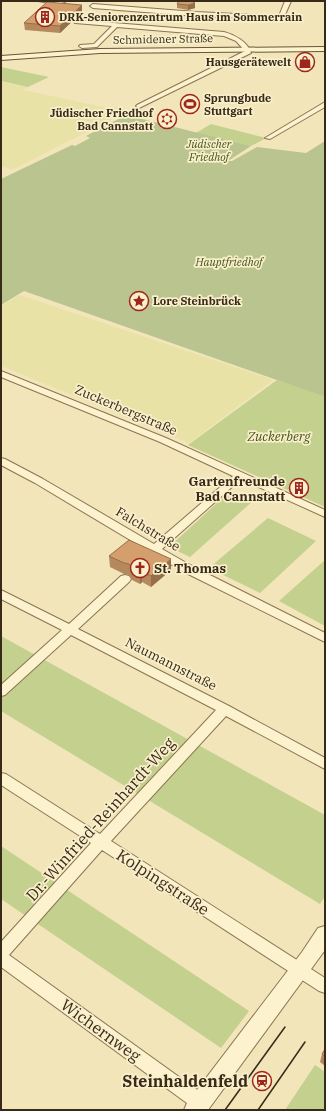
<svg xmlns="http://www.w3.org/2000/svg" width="326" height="1111" font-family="'IBM Plex Serif',serif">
<rect width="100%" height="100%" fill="#f2e5ba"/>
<path fill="#e8e2a7" d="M1,82L28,87L23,90L113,109L116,107L130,110L12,170L1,166Z
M20,295L273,380L189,443L1,366V306Z"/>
<path fill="#c3d08e" d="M1,67L49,77L28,87L1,81Z
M211,124L266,138L251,146L196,133Z
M277,380L325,397V507L188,445Z
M230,491L254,500L190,557L169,547Z
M268,518L316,541L260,593L209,568Z
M325,560V626L279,601Z
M1,636L325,815V896L320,904L1,711Z
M1,846L249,1011L221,1048L1,899Z
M315,1065L325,1072V1110H285Z"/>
<path fill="#b9c48e" d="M126,115L251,146L228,161H232L257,147L306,153L325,141V397L24,291L1,305V179L72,145L75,146L90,138L86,136Z"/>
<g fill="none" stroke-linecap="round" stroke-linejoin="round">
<defs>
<path id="minor" d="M38,1H57L65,3L62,5Z
M285,1H291L284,17H298L301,19L300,20L196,16L93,8L90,6L93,4L196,12L279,16Z
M77,20L224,32C235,35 248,42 251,53L139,108L136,106L137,105L245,51L236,41L224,36L117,27L97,47L82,48L79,46L80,45L94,44L112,26L75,23L74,22Z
M325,102V107L270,139L265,138Z
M1,371L166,438L325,510V517L241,479L162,549L190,565L325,633V642L182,571L35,483L1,465V458L5,459L43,479L154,544L233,476L160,442L1,377Z
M125,575L129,576L131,579L129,582L78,629L229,706L325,758V769L226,716L111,841L325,978V993L319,991L102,850L9,955L207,1097L209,1103L207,1109L204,1110L195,1109L1,967V942L91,843L1,785V773L6,774L100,834L216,710L71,635L5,695L1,696V685L62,630L1,599V590L69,624L121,576Z"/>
<path id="tertiary" d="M325,926V950L208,1110H184L187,1103L302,952L318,928Z"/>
<path id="secondary" d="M325,47V51L100,53L1,60V56L100,49Z"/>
</defs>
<use href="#minor" stroke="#8a7453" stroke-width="2"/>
<use href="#tertiary" stroke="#8a7453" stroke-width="2"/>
<use href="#secondary" stroke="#6b5536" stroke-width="2"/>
<use href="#minor" fill="#fcf2ce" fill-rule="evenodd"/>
<use href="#tertiary" fill="#fcf2ce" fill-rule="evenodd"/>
<use href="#secondary" fill="#fcf2ce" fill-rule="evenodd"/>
<path stroke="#372a19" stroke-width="1.5" d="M225,1110L285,1027
M258,1110L305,1042"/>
</g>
<path fill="#b6895d" d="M179,1L195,8L188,10L177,8V4Z
M82,5V12L60,33L25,30L24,23Z
M109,556L171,559V570L151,587L142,582L140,584L132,580L129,575L124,574L110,567Z
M325,1049V1066L320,1062L322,1054Z"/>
<path fill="#946f4c" d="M195,3V8L188,10V5Z
M82,5V12L60,33V26Z
M171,559V570L151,587V576Z
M142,571V582L140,584V573Z"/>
<path fill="#d49f6c" stroke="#946f4c" d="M179,1H192L195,3L188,5L177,4Z
M47,2L82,5L60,26L24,23Z
M129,540L171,559L151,576L142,571L140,573L132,569L129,564L124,563L109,556Z
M325,1049V1056L322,1054Z"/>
<defs>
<symbol id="building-ring" viewBox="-11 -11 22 22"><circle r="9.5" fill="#f9efca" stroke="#9f261d" stroke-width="1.5"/><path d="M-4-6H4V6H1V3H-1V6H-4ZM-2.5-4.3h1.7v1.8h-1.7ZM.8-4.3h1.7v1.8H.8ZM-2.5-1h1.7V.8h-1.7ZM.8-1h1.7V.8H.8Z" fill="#9f261d"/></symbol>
<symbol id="shop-ring" viewBox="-11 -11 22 22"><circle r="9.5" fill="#f9efca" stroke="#9f261d" stroke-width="1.5"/><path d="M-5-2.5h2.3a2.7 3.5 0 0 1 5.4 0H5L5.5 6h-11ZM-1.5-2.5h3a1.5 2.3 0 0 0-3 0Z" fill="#9f261d"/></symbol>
<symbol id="stadium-ring" viewBox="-11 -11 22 22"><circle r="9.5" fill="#f9efca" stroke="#9f261d" stroke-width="1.5"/><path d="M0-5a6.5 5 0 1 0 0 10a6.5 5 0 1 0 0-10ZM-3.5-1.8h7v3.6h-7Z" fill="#9f261d"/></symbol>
<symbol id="synagogue-ring" viewBox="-11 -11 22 22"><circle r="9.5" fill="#f9efca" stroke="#9f261d" stroke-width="1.5"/><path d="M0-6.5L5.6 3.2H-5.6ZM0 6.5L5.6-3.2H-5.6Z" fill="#9f261d"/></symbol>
<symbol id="sight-ring" viewBox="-11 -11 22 22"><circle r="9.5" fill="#f9efca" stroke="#9f261d" stroke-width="1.5"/><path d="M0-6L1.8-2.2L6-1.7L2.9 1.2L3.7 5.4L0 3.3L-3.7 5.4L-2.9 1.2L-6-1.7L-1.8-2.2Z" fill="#9f261d"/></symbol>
<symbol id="church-ring" viewBox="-11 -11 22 22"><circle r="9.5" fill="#f9efca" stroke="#9f261d" stroke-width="1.5"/><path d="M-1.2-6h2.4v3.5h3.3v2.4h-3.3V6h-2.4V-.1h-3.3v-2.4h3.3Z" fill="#9f261d"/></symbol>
<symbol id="station-ring" viewBox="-11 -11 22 22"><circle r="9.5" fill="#f9efca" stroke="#9f261d" stroke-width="1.5"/><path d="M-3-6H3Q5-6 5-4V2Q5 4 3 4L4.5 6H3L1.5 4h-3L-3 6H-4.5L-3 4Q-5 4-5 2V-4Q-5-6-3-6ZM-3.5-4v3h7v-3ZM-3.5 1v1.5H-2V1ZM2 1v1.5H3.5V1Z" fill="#9f261d"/></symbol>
</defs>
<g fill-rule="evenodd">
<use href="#building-ring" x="34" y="6" width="22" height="22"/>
<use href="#shop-ring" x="294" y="51" width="22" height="22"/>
<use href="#stadium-ring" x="179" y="93" width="22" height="22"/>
<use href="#synagogue-ring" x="156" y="108" width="22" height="22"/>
<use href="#sight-ring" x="128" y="290" width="22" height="22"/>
<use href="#building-ring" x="288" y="477" width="22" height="22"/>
<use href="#church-ring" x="129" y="557" width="22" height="22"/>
<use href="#station-ring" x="251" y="1070" width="22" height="22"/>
</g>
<g text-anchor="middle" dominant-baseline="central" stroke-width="3.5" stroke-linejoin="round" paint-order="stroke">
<g font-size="11" font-weight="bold" fill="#372a19" stroke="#f9efca" text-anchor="start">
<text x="59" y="17">DRK-Seniorenzentrum Haus im Sommerrain</text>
<text x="291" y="62" text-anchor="end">Hausgerätewelt</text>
<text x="204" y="98">Sprungbude<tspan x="204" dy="13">Stuttgart</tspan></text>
<text x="153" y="113" text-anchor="end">Jüdischer Friedhof<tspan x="153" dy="13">Bad Cannstatt</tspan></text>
<text x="153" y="301">Lore Steinbrück</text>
</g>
<g font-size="11" fill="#372a19" stroke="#f9efca">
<text transform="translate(163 39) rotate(-1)">Schmidener Straße</text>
</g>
<g font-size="11" font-style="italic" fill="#44561e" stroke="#f9efca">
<text x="209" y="144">Jüdischer<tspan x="209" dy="13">Friedhof</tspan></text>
<text x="229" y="262">Hauptfriedhof</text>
</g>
<g font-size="13" fill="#372a19" stroke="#f9efca">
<text transform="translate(126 410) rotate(23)">Zuckerbergstraße</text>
<text transform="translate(148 529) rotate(31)">Falchstraße</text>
<text transform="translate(171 664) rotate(27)">Naumannstraße</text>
</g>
<g font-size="13" font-style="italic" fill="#44561e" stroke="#f9efca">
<text x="279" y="436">Zuckerberg</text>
</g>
<g font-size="13" font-weight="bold" fill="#372a19" stroke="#f9efca" text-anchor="end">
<text x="285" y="481">Gartenfreunde<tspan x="285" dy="15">Bad Cannstatt</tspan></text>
<text x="154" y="568" text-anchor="start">St. Thomas</text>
</g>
<g font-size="16" fill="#372a19" stroke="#f9efca">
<text transform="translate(100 819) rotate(-48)">Dr.-Winfried-Reinhardt-Weg</text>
<text transform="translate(163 882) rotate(33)">Kolpingstraße</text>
<text transform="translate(101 1030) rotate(36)">Wichernweg</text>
</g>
<g font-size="16" font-weight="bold" fill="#372a19" stroke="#f9efca" text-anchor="end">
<text x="248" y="1081">Steinhaldenfeld</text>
</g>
</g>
<rect width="326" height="1111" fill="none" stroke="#372a19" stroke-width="4"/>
</svg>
